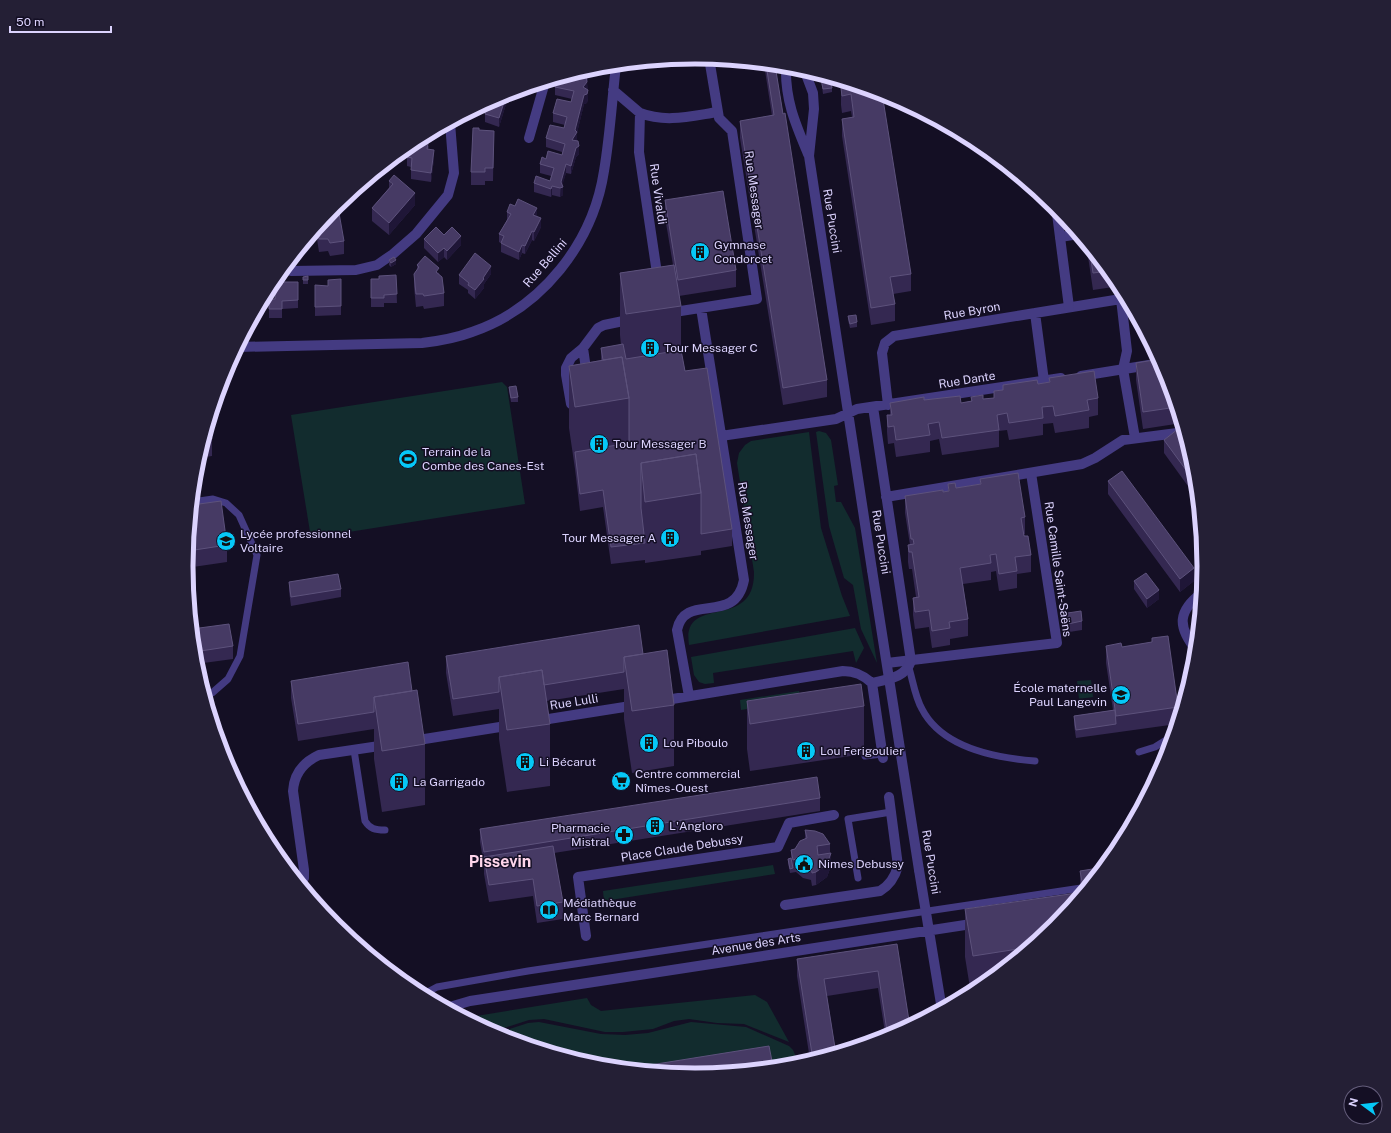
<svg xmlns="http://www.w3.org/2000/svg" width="1391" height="1133" font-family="'Public Sans',sans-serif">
<rect width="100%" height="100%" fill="#140f24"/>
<path fill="#122c2e" d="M502,382L507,387L525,504L311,538L291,415Z
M819,431L826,433L831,440L838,485L834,486L836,502H841L855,528L877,663L861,629L853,585L844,578L829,526L816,432Z
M809,432L821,528L842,596L850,616L689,645C681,592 755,633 754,572L737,463L739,453L745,445L751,441Z
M855,628L864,648L856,663L853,651L713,673L714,683L705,684L699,682L694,675L691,657Z
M1091,680L1093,697L1079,699L1077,681Z
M799,691L801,700L741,710L740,700Z
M773,865L775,874L604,901L603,891Z
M755,995L767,1002L789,1042L744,1024L717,1023L689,1019L674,1021L653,1029L623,1032H605L544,1019L529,1020L491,1032L464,1018L587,998L591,1005L601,1011Z
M539,1022L601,1034L625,1035L648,1033L691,1022L746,1027L789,1046L793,1050L797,1059L691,1076L596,1066L494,1034L528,1023Z"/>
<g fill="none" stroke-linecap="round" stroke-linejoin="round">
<path stroke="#443b82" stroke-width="7" d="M192,502L213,499L226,503L239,515L257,555L240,656L228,679L212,693L205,697
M909,668C913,681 915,697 922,709C942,748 996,758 1035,761
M354,750L365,821C370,829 375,830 385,830
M1139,752L1155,747L1174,735
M865,756L882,754
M858,878L848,819L891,812
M422,995L437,987L528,971L1088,887"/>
<path stroke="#443b82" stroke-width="10" d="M887,663L1057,643L1031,473
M586,936L578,877L778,847L789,823L834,815"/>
<path stroke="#443b82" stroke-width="10" d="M786,66C785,100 795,123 808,154
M804,69L813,93L814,109L809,156L872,570
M613,90L640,113L639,152L658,280
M640,113C666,123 691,116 718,112
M529,138L545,82
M1060,237L1079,234
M283,269L292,271L356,270L377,265L393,254L416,234L448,195L454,173L450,123
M1121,299L1127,351L1123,369L1135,438
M668,313L757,299L732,131L719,118L709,58
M1035,313L1044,381
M238,347L422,343C439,341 456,338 472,332C542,308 593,243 604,171C610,136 612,100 616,65
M583,348L587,376
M1081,376L1149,365
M571,404L566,375V368L571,358L583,348L598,328L604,325L633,319
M888,405L882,353L885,343L894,336L1127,298
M721,436L836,419L857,409L1061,378
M886,497L1082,464L1095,458L1123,440L1185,432
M1197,651C1177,627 1177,611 1203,592
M872,683C888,679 905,678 911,661L873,407
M689,696L677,630C685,591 735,627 744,580L701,308
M660,701L843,671C855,671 863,675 872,683L883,758
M536,721L637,705
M412,741L512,725
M919,870L942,1010
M300,884L304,878V870L293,791C294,773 304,762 319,755L386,745
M785,905L880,891C890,885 895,877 898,866L889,797
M446,1008L470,1001L978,923"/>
<path stroke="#443b82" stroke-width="10" d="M1056,206L1069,307"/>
<path stroke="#443b82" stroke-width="10" d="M872,570L919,870"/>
</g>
<path fill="#342851" d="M764,64L775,65L827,380V397L783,405L740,138V121L772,116Z
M590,69L587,82L588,98L587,103L584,104L577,133V141L579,154L576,157L571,174L566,173L562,185L563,195L560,197L552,195L551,197L534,192V183L550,181L551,176L540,173V164L546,159L562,155V152L546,147V138L564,128L565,125L553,122V113L571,102L572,99L555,95V87L553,86V80L570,75L574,76Z
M821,79L832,88V92L823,94Z
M856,85L911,274V291L893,294L895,304V321L871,325L842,136V119L852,117L851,111L842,113L841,105V88Z
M524,89L523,92L518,91Z
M501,96L506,104L499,127L485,122V113L481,112L480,115L471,112Z
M479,130L494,131L493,181H485V185H471V172Z
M429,146L428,150L434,159L431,182L411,179V167L407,166V157Z
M373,175L371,184L364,183Z
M389,181L415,205L389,235L372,221V208L389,188Z
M665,200L736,270V287L679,296L681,306V350L685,371L732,529V546L701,551V555L645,563V558V560L611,564L603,507L580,511L575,469L569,428V366L601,360V348L621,345L620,335V273L673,265L665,217Z
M507,212L537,216L541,227L534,241L532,240L525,254L522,253L519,260L501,252V243L499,242V234L507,220Z
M328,215L344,241V254L330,256L328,251L319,252L317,239L308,240V249H300Z
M444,235L461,245L447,260L444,257L438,262L424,248V239Z
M1086,243L1119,284L1120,286L1093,290Z
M389,260L396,264L391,267L389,265Z
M417,265L439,273L444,293V306L424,309L423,306L416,307L414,287V274L417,269Z
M491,274L484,284V288L475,299L468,293V290L459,284V275Z
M396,275L397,303H384V307H371V279H379Z
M308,276V284H303V277Z
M341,279V315L315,316V285L328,286Z
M298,282V308L282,309V318H269V299H275L282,285Z
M848,316L857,322V327L850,328L848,320Z
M1136,363L1166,372L1182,423L1143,429L1136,380Z
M1049,378L1098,398V415L1089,417V428L1055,433L1053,423L1043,424V435L1009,440L1007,430L999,431V447L942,455L939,439L930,441V452L896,457L894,443L888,444L887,432V415H890V403L924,400L961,403L971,401V397L983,399L994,398V391L1003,390V385L1038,384L1049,382Z
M509,387L518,397V402H511L509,391Z
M209,423L212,439V456L199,458Z
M1164,440L1195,467L1198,500L1164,453Z
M980,479L1025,517V534H1024L1031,555V572L1017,574V588L999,591L996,571L991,572V580L963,584L968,619V636L950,639V645L932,648L929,627L915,629L913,615V598L916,597L912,569H909L908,562V545H910L905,513V496L948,491V484L956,488L980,484Z
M1108,481L1194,581L1180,592L1108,494Z
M192,505L227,545V562L186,568Z
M1134,581L1159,599L1147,608L1134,589Z
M289,582L341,589V597L291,606L289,591Z
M1061,614L1082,621V630L1063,633L1061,622Z
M192,629L233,646V659L196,664Z
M1106,646L1122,647L1178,707L1177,724L1076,738L1074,725V716L1113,710L1106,663Z
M643,654L674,705V766L632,773L624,719V689L547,701L550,724V786L507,792L499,739V709L453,716L446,673V656Z
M291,681L412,691L425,744V805L382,812L374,759V729L298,741L291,698Z
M747,701L864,706V754L750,771L747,749Z
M820,798V811L554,853L563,902V919L537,923L533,896L489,902L484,874V865L480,842V829Z
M805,830L830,844V854L831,866L827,877L816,885L812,886L811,880L803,878L796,872L790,873L788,863V859L791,858V850L795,849L805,839Z
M1105,867L1056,927L978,990L971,994L965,957V909L1080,892V871Z
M897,944L890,1037L886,1039L878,988L827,996L836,1054L795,1066H773L810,1060L797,976V959Z"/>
<path fill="#1f1637" d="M588,69H590L587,82V90L583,87Z
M588,90V98L587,103L584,104L577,133V141L572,140L584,95Z
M506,96V104L499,127V118Z
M481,106V112L480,115V107Z
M579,146V154L576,157L571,174V166L576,148Z
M434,150V159L431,182V173Z
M566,164V173L562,187H563V195L560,197L561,182Z
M373,175L371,184V177Z
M552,186V195L551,197V189Z
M415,193V205L389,235V223Z
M537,208V216L533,215Z
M541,218V227L534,241V232Z
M532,231V240L525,254V246Z
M461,236V245L447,260V251Z
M522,245V253L519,260V252Z
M444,248V257L438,262V253Z
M396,260V264L391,267V263Z
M491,266V274L484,284V288L475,299V290Z
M1194,568V581L1180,592V579Z
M1159,590V599L1147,608V599Z
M831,853V866L827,877L816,885V872Z"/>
<path fill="#463a64" stroke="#5d527c" d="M766,64L775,65L783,114L785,113L827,380L783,388L740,121L774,115Z
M588,69L586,76L587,82L583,87L588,90L587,94L584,95L575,130L577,132L572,140L578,141L579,146L576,148L571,166L566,164L561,182L563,187L560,188L552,186L551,189L534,183L536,176L550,181L554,168L540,164L542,157L546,159L548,151L562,155L565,144L546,138L550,125L564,128L567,117L553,113L557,99L571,102L574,91L555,87L557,79L570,75L574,76L575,73Z
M830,77L832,88L823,89L821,79Z
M856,85L882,93L911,274L890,277L895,304L871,308L842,119L854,117L851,94L842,96L841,88Z
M503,95L506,96L499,118L485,114L487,105L485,104Z
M473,128H479V130L494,131L493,168H485V172H471Z
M423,137L429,138L427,149L434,150L431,173L411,170L412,158L407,157L408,146Z
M394,175L415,193L389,223L372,208L393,184L389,181Z
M723,191L736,270L678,280L665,200Z
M518,199L537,208L533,215L541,218L534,232L532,231L525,246L522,245L519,252L501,243L504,236L499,234L511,214L507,212L510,204L515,206Z
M339,213L344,241L330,243L328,239H319L317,228L328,215Z
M436,227L444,235L452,227L461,236L447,251L444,248L438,253L424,239Z
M1089,247L1109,271L1093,273Z
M475,253L491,266L483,278L484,279L475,290L468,285L469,283L459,275Z
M425,256L439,268L436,272L442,277L444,293L424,296L423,294H416L414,274L419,267L417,265Z
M394,257L396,260L391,263L389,260Z
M674,265L681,306L626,314L620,273Z
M396,275L397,294L384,295V298H371V279H379V276Z
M308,276V280H303V277Z
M341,279V306L315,307V285L328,286V280Z
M282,282H298V300L282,301V309H269V299H275V285H282Z
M856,315L857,322L850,324L848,316Z
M623,344L626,359L681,350L685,371L707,368L732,529L701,534V493L696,454L641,463V508L645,543L611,547L603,490L580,494L575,452L629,443V398L622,357L603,360L601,348Z
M622,357L629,398L575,407L569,366Z
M1160,359L1166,372L1177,407L1143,412L1136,363Z
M1094,371L1098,398L1087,400L1089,410L1055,416L1053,406L1042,407L1043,418L1009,423L1007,413L997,415L999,430L942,438L939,422L928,424L930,435L896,440L894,426L888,427L887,415H892L890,403L924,397V400L960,396L961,403L972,401L971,397L983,395V399L994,398V391L1003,390V385L1037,380L1038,384L1050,382L1049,378Z
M516,386L518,397L511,398L509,387Z
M209,423L212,439L204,440Z
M1178,429L1188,444L1195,467L1197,485L1164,440Z
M696,454L701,493L645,502L641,463Z
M1122,471L1194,568L1180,579L1108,481Z
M1018,473L1025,517L1021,518L1024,536H1028L1031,555L1015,557L1017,571L999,574L996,554L990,555L991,563L960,568L968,619L949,622L950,628L932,631L929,610L915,612L913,598L919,597L912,552H909L908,545L914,544L913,539H911L905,496L943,490V492L949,491L948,484L955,483L956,488L981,484L980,479Z
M221,501L227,545L188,551L192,505Z
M1146,573L1159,590L1147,599L1134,581Z
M338,574L341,589L291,597L289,582Z
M1081,611L1082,621L1063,625L1061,614Z
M229,624L233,646L194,652L192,629Z
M639,625L643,654L624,657V672L544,685L542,670L499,677V692L453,699L446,656Z
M1168,636L1178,707L1116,716L1106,646L1121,643L1122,647L1152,642V638Z
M667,650L674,705L632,711L624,657Z
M408,662L412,691L374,697V712L298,724L291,681Z
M542,670L550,724L507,730L499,677Z
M861,684L864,706L750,724L747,701Z
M417,690L425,744L382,751L374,697Z
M1115,710L1116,724L1076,730L1074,716Z
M817,777L820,798L484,852L480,829Z
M805,830L815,831L823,834L830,844L817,846L818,855L831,853L827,864L816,872L812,873L811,867L803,865L796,859L793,860L791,850L795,849L800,841L807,838Z
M553,846L563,902L537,906L533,879L489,885L484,857Z
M791,858L793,868L790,869L788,859Z
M1105,867L1056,927L1031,947L973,956L965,909L1084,892L1080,871Z
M897,944L910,1027L888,1038L878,971L824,979L836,1054L816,1060V1059L813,1060L797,959Z
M769,1046L773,1066L734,1072L695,1076L625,1069Z
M816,1059V1060L795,1066L734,1072Z"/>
<defs>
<symbol id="building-disc" viewBox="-11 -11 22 22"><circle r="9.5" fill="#06c8f7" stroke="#140f24"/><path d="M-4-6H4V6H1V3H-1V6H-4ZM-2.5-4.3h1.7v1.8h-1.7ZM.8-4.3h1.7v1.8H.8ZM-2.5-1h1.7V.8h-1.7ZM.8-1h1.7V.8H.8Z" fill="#111"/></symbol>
<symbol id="stadium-disc" viewBox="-11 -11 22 22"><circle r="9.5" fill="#06c8f7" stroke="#140f24"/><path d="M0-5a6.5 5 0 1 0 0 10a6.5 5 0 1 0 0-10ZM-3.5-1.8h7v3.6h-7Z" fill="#111"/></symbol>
<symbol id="school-disc" viewBox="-11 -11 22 22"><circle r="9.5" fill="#06c8f7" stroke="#140f24"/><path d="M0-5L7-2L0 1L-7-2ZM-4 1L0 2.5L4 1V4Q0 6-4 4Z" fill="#111"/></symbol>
<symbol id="supermarket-disc" viewBox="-11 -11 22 22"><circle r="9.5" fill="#06c8f7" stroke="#140f24"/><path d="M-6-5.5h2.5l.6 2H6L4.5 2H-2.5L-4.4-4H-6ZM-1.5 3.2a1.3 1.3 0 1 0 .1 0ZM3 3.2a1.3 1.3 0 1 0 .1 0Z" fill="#111"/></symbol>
<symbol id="pharmacy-disc" viewBox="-11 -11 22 22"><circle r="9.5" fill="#06c8f7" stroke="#140f24"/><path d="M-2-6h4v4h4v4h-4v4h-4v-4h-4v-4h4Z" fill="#111"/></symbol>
<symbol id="civic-disc" viewBox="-11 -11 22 22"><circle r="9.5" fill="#06c8f7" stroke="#140f24"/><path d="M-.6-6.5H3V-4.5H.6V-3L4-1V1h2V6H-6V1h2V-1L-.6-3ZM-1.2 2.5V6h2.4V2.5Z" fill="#111"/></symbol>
<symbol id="library-disc" viewBox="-11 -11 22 22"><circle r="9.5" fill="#06c8f7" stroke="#140f24"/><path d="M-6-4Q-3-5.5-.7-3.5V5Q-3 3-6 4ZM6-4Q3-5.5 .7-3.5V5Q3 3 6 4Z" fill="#111"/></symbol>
</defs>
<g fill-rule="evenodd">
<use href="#building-disc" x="689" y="241" width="22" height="22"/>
<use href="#building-disc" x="639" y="337" width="22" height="22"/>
<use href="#building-disc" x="588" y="433" width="22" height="22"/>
<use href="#stadium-disc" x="397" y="448" width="22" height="22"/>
<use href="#building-disc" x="659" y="527" width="22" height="22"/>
<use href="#school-disc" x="215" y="530" width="22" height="22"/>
<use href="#school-disc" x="1110" y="684" width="22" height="22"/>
<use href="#building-disc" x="638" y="732" width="22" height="22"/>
<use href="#building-disc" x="795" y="740" width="22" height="22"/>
<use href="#building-disc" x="514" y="751" width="22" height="22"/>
<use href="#supermarket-disc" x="610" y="770" width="22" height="22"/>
<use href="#building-disc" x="388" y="771" width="22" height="22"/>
<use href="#building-disc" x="644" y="815" width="22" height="22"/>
<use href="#pharmacy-disc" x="613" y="824" width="22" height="22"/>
<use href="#civic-disc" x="793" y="853" width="22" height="22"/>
<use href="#library-disc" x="538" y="899" width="22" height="22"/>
</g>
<g text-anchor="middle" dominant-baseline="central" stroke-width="3" stroke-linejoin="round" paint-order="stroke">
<g font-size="12" fill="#dcd3fe" stroke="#140f24">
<text transform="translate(754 190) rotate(82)">Rue Messager</text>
<text transform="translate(658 194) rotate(82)">Rue Vivaldi</text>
<text transform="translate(832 221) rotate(81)">Rue Puccini</text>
<text transform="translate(545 263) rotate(-49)">Rue Bellini</text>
<text transform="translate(972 311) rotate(-10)">Rue Byron</text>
<text transform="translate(967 380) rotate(-9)">Rue Dante</text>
<text transform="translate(748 521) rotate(81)">Rue Messager</text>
<text transform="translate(881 542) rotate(81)">Rue Puccini</text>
<text transform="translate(1058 569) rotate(82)">Rue Camille Saint-Saëns</text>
<text transform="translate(574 702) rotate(-9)">Rue Lulli</text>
<text transform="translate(682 848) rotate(-9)">Place Claude Debussy</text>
<text transform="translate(931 862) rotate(81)">Rue Puccini</text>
<text transform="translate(756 944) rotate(-9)">Avenue des Arts</text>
</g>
<g font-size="12" fill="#dcd3fe" stroke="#140f24" text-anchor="start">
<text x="714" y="245">Gymnase<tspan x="714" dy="14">Condorcet</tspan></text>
<text x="664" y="348">Tour Messager C</text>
<text x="613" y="444">Tour Messager B</text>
<text x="422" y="452">Terrain de la<tspan x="422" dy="14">Combe des Canes-Est</tspan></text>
<text x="240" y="534">Lycée professionnel<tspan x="240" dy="14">Voltaire</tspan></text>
<text x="656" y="538" text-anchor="end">Tour Messager A</text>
<text x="1107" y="688" text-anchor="end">École maternelle<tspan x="1107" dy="14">Paul Langevin</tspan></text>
<text x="663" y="743">Lou Piboulo</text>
<text x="820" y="751">Lou Ferigoulier</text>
<text x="539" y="762">Li Bécarut</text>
<text x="635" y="774">Centre commercial<tspan x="635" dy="14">Nîmes-Ouest</tspan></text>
<text x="413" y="782">La Garrigado</text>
<text x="669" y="826">L'Angloro</text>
<text x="610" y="828" text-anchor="end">Pharmacie<tspan x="610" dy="14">Mistral</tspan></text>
<text x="818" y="864">Nimes Debussy</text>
<text x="563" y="903">Médiathèque<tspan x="563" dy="14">Marc Bernard</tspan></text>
</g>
<g font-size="16" font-weight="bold" fill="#fed5eb" stroke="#140f24">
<text x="500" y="861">Pissevin</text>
</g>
</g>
<path d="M0 0H1391V1133H0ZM193 566a502 502 0 1 1 1004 0a502 502 0 1 1-1004 0Z" fill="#241f35" fill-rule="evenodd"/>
<path fill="none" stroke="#dcd3fe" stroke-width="5" d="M193 566a502 502 0 1 1 1004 0a502 502 0 1 1-1004 0Z"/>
<g transform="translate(1363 1105) rotate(285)"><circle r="19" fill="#140f24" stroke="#645d7b"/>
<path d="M0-3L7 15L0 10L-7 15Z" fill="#06c8f7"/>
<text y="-6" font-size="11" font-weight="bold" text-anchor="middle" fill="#dcd3fe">N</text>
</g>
<path d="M10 26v6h101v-6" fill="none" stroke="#dcd3fe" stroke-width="2"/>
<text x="16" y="26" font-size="12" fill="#dcd3fe" stroke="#140f24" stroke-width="3" paint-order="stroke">50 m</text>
</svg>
